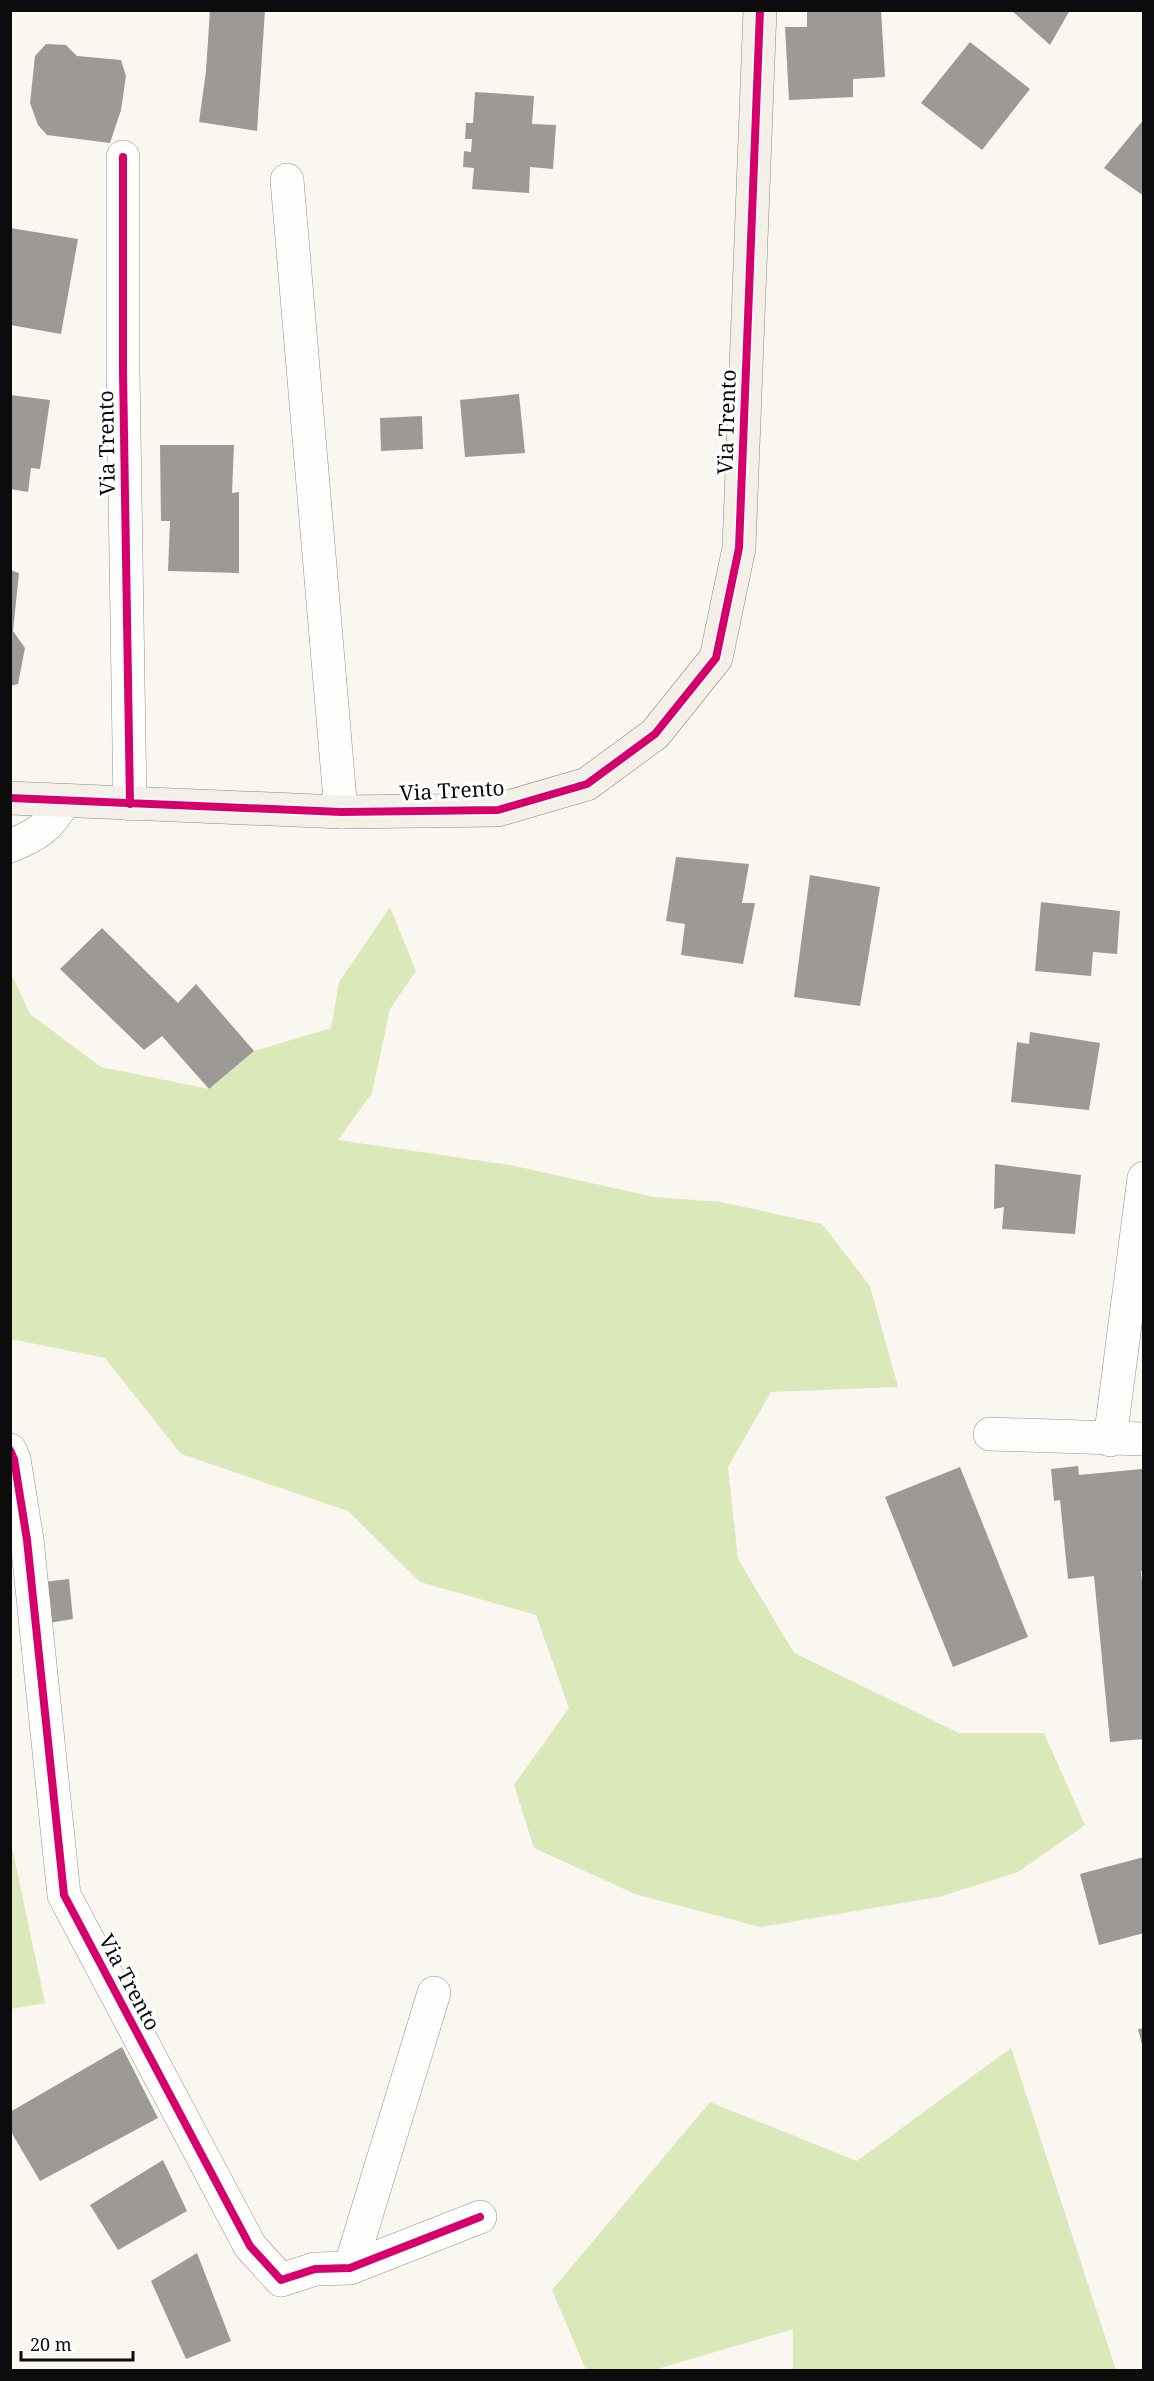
<svg xmlns="http://www.w3.org/2000/svg" width="1154" height="2381" font-family="'Noto Serif',serif">
<rect width="100%" height="100%" fill="#faf6f0"/>
<path fill="#dbe9ba" d="M390,907L416,971L390,1009L372,1093L338,1140L510,1165L654,1197L721,1202L822,1224L870,1286L898,1387L771,1392L728,1467L738,1559L794,1653L959,1733H1044L1085,1825L1018,1872L939,1897L760,1927L635,1894L534,1848L514,1785L569,1708L536,1615L420,1582L348,1511L181,1454L105,1358L11,1339L10,971L30,1014L101,1067L209,1089L254,1051L331,1028L339,982Z
M10,1838L45,2003L11,2009H10Z
M1011,2048L1116,2370H793V2329L654,2370H586L552,2290L710,2102L857,2161Z"/>
<path fill="#9c9996" d="M210,10H265L257,131L199,122L206,71Z
M807,10H881L885,77L853,79V97L789,100L785,27H807Z
M1011,10H1070L1050,45Z
M970,42L1030,89L982,150L921,103Z
M46,44L66,45L77,56L121,60L126,76L121,110L110,143L47,135L38,125L30,103L35,56Z
M475,92L534,96L532,124L556,125L553,169L530,167L529,193L472,189L474,168L463,167L464,151L471,152L472,139H465L466,123H473Z
M1144,119V196L1104,168Z
M10,228L78,239L61,334L10,325Z
M519,394L525,453L465,457L460,400Z
M10,395L50,400L40,469L31,468L28,492L10,489Z
M422,416L423,449L381,451L380,418Z
M160,445H234L232,493L239,492V573L168,571L170,521H161Z
M10,570L19,573L13,631L25,648L18,684L10,686Z
M676,857L749,864L742,903H755L743,964L681,955L685,924L666,921Z
M810,875L880,887L860,1006L794,997Z
M1041,902L1120,911L1117,954L1093,952L1091,976L1035,971Z
M102,928L178,1003L196,984L254,1051L209,1089L162,1036L144,1050L60,969Z
M1030,1032L1100,1043L1089,1110L1011,1102L1017,1042L1029,1044Z
M995,1164L1081,1175L1075,1234L1002,1229L1004,1207L994,1209Z
M1078,1466L1079,1475L1142,1469L1144,1571H1141L1144,1600V1739L1110,1742L1094,1576L1068,1579L1060,1500L1054,1501L1051,1469Z
M960,1467L1028,1637L953,1667L885,1497Z
M69,1579L73,1619L49,1623L44,1582Z
M1144,1857V1933L1099,1945L1080,1874Z
M1144,2028V2048H1143L1138,2029Z
M122,2047L158,2118L40,2181L10,2130V2112Z
M163,2160L187,2211L118,2250L90,2205Z
M197,2253L231,2341L186,2359L151,2281Z"/>
<g fill="none" stroke-linecap="round" stroke-linejoin="round">
<defs>
<path id="street" d="M123,157V371L130,804
M287,180L341,812
M10,846C37,835 50,827 64,801
M990,1434L1144,1439
M1110,1440L1144,1178
M10,1450L14,1459L27,1540L64,1895L250,2246L281,2280L315,2269L350,2268L480,2217
M350,2268L434,1993"/>
<path id="secondary" d="M10,798L341,812L498,810L587,784L655,734L716,658L739,548L760,10"/>
</defs>
<use href="#street" stroke="#93918f" stroke-width="34"/>
<use href="#secondary" stroke="#8a8885" stroke-width="34"/>
<use href="#street" stroke="#fefefd" stroke-width="33"/>
<use href="#secondary" stroke="#f4f0e8" stroke-width="33"/>
<defs>
<path id="cycleway" d="M123,157V371L130,804
M10,798L341,812L498,810L587,784L655,734L716,658L739,548L760,10
M10,1450L14,1459L27,1540L64,1895L250,2246L281,2280L315,2269L350,2268L480,2217"/>
</defs>
<use href="#cycleway" stroke="#fff" stroke-width="11"/>
<use href="#cycleway" stroke="#d6006c" stroke-width="8"/>
</g>
<g text-anchor="middle" dominant-baseline="central" stroke-width="6" stroke-linejoin="round" paint-order="stroke">
<g font-size="21" fill="#0c0c0c" stroke="#fff">
<text transform="translate(726 422) rotate(-88)">Via Trento</text>
<text transform="translate(106 443) rotate(-91)">Via Trento</text>
<text transform="translate(452 790) rotate(-3)">Via Trento</text>
<text transform="translate(130 1982) rotate(62)">Via Trento</text>
</g>
</g>
<rect width="1154" height="2381" fill="none" stroke="#0c0c0c" stroke-width="24"/>
<path d="M21 2351v9h112v-9" fill="none" stroke="#0c0c0c" stroke-width="3"/>
<text x="30" y="2351" font-size="18" fill="#0c0c0c" stroke="#ffffff" stroke-width="4.5" paint-order="stroke">20 m</text>
</svg>
